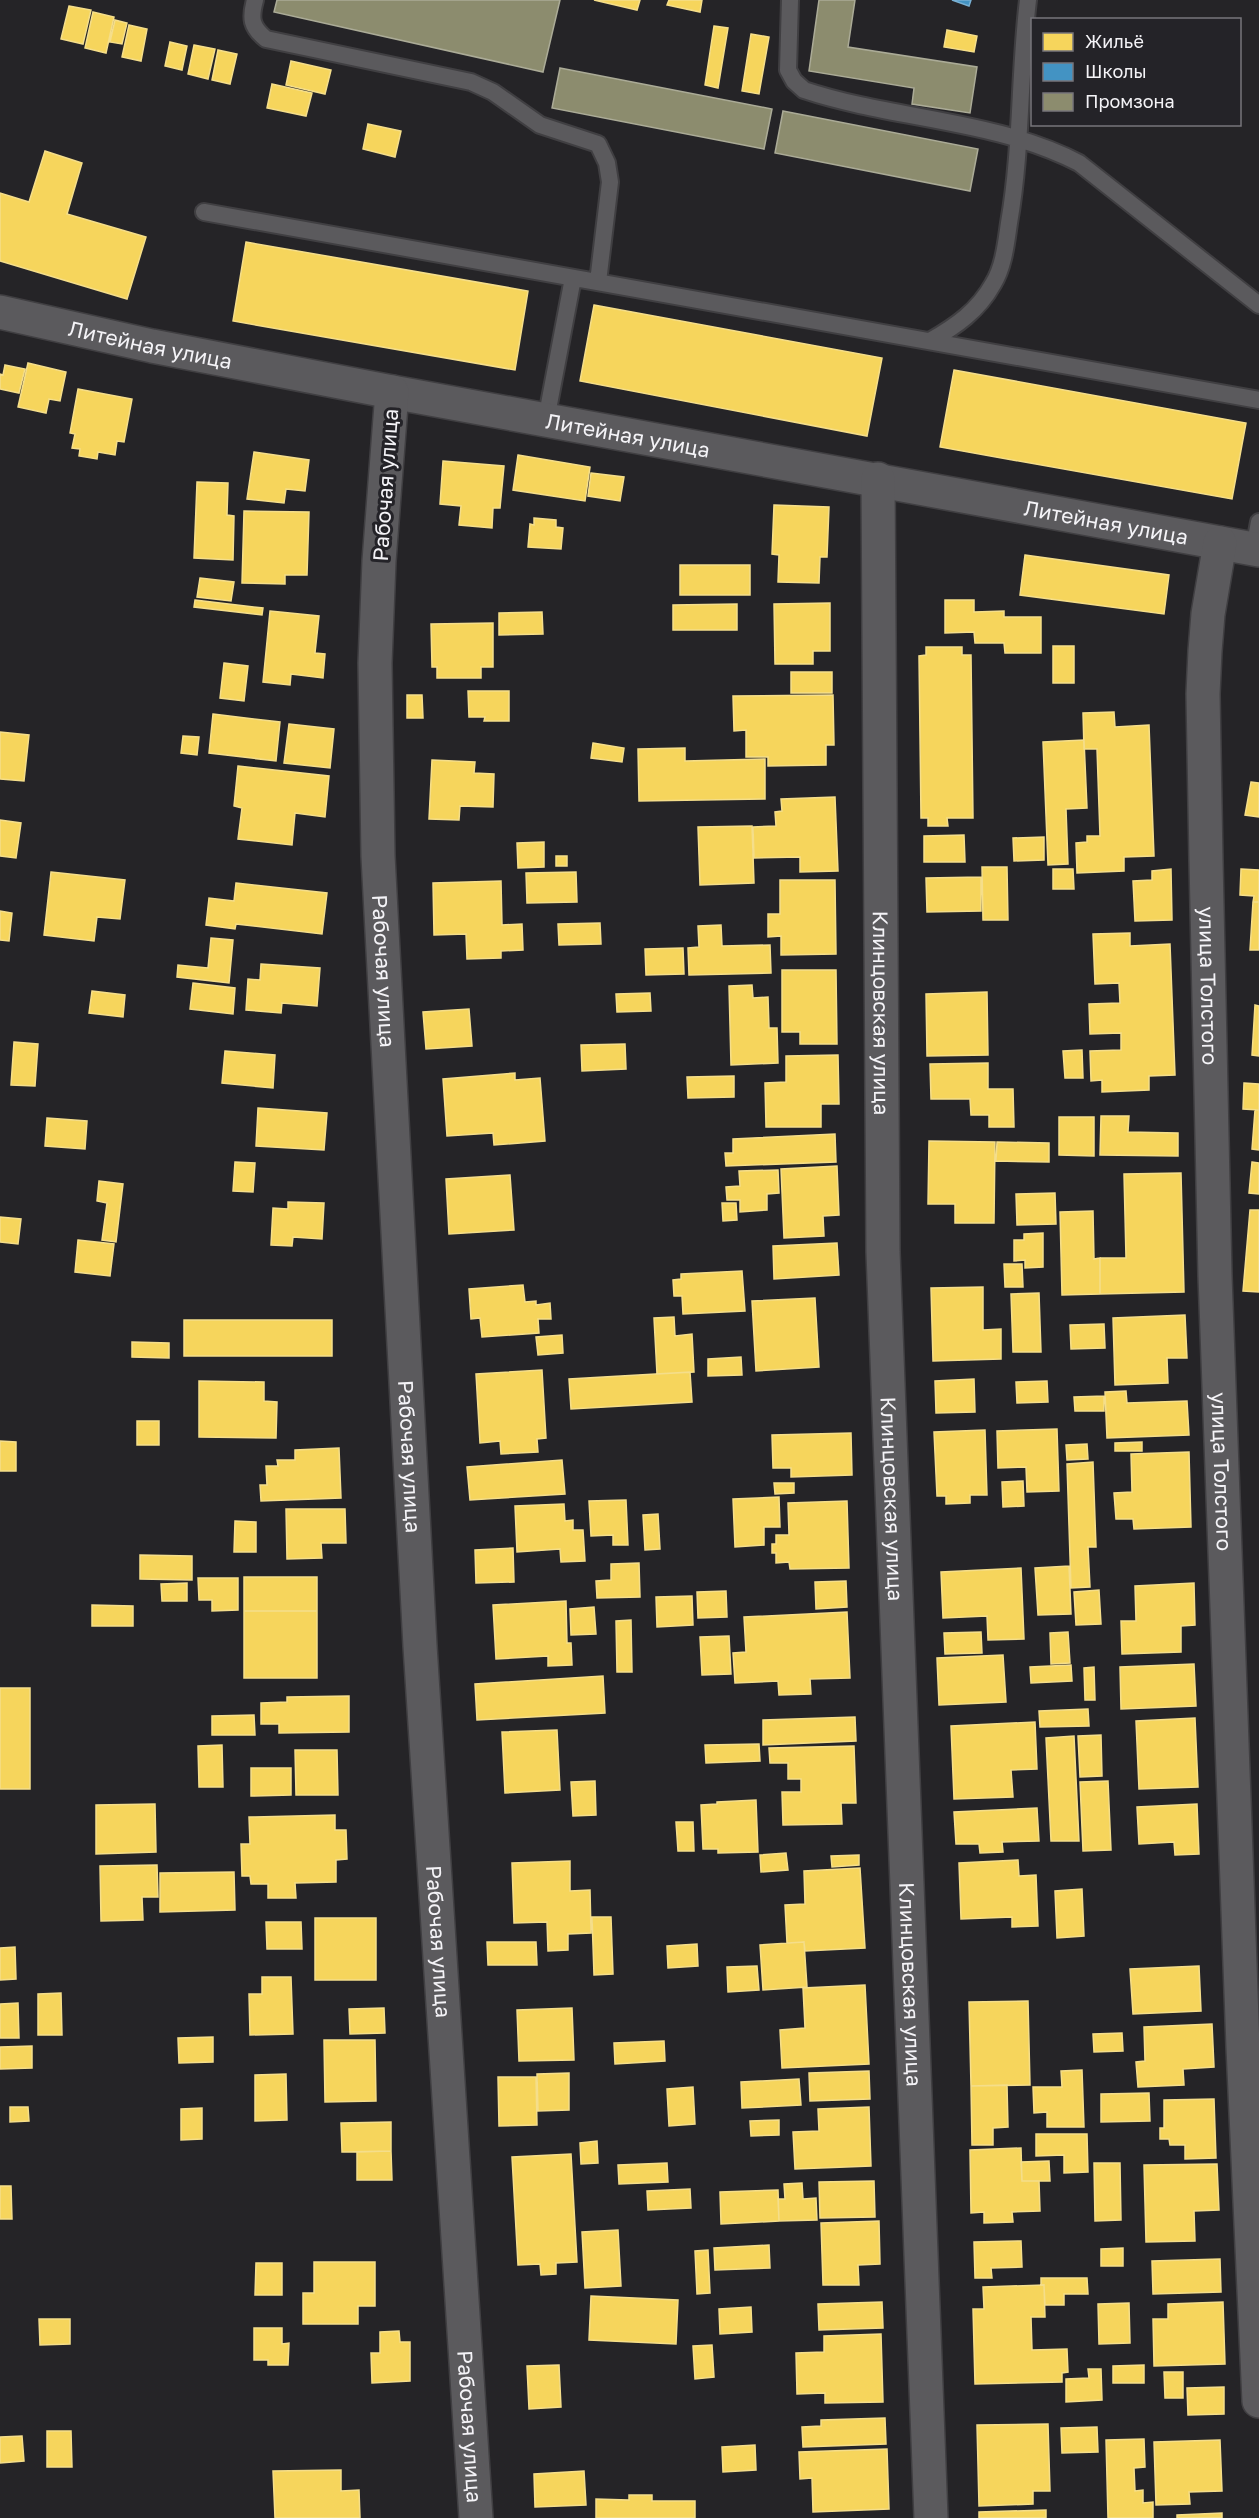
<svg xmlns="http://www.w3.org/2000/svg" width="1259" height="2518" font-family="'Golos Text',sans-serif">
<rect width="100%" height="100%" fill="#252427"/>
<path fill="#f6d55c" stroke="#f5de8a" stroke-width="1.5" d="M594,0H640L637,10Z
M669,0H702L700,12L667,5Z
M69,6L91,10L83,44L61,39Z
M93,12L114,17L106,53L85,48Z
M115,20L127,23L122,44L110,42Z
M129,25L147,29L141,61L122,57Z
M714,26L728,28L718,88L705,85Z
M947,30L977,36L974,52L944,47Z
M751,34L769,37L759,94L742,91Z
M170,42L187,46L182,70L165,66Z
M194,45L215,49L208,79L188,74Z
M218,50L237,54L230,84L212,80Z
M291,61L331,70L325,94L286,85Z
M272,84L312,93L306,116L267,108Z
M368,124L401,131L395,157L363,149Z
M45,151L82,163L67,214L146,237L127,299L0,261V193L29,202Z
M246,242L528,291L515,370L233,321Z
M594,305L882,358L867,436L580,381Z
M28,363L66,372L60,401L49,399L46,413L18,407Z
M5,365L25,369L19,393L0,389V374L3,375Z
M954,370L1246,423L1232,499L940,447Z
M78,389L132,399L124,442L117,441L115,455L98,452L97,459L79,456L80,449L72,448L75,434L70,433Z
M254,452L309,460L305,491L286,489L284,503L247,499Z
M518,455L590,467L585,501L513,490Z
M443,461L504,466L500,508H493L492,528L459,525L461,506L440,504Z
M591,473L624,477L620,501L588,496Z
M197,482L228,483L227,515L234,516L233,560L194,558Z
M774,505L829,507L827,557H820L819,583L778,582L779,555L772,554Z
M244,511L309,512L307,575H285V584L242,583Z
M534,518L556,520V527L563,528L561,549L528,547L530,524L534,525Z
M1025,555L1169,575L1164,614L1020,595Z
M680,565H750V595H680Z
M200,578L234,582L231,601L197,597Z
M195,600L263,608L262,615L194,607Z
M945,600H974V612L1004,611V617H1041V653H1005L1004,643H975L974,632L945,633Z
M830,603V651H813V664H775L774,604Z
M737,604V630H673V605Z
M270,611L319,616L315,653L325,654L323,678L291,674L290,685L263,682Z
M542,612L543,634L499,635V613Z
M493,623V667H481V678H437V667H432L431,624Z
M1053,646H1074V683H1053Z
M926,647H962V655H971L973,818H947L948,826H928V818H921L919,656L926,655Z
M224,663L248,666L244,701L220,698Z
M791,672H832V693H791Z
M468,691H509V721H484L485,717H469Z
M407,695H422L423,718H407Z
M833,695L834,745H826V765L768,766V757H746V730L734,731L733,696Z
M1114,712L1115,727L1149,725L1154,856L1124,857V871L1077,873L1076,843L1087,842V836H1100L1097,749H1084L1083,713Z
M213,714L280,722L276,761L209,753Z
M289,724L334,729L330,768L284,763Z
M0,732L29,735L24,781L0,779Z
M183,736L199,737L197,755L181,753Z
M1084,740L1087,808L1066,809L1068,864L1048,865L1043,742Z
M593,743L624,748L622,762L591,758Z
M685,748V761L765,759V799L639,801L638,749Z
M432,760L475,762L474,773L494,774L493,807L460,806L459,820L429,819Z
M238,766L329,776L325,817L295,813L292,845L238,839L242,808L234,806Z
M1251,782L1259,783V817L1245,815Z
M835,797L838,871L800,872V857L754,858L753,827L776,826L775,812L782,811L781,799Z
M0,820L21,823L16,858L0,856Z
M752,826L754,883L700,885L698,827Z
M964,835L965,862H924V836Z
M1044,837V860L1014,861L1013,838Z
M544,842V867L518,868L517,843Z
M556,856H567V866H556Z
M982,867H1007L1008,920H983Z
M1053,869H1073L1074,889H1053Z
M1171,869L1172,920L1135,921L1133,881L1152,880V871Z
M1241,869L1259,870V902H1253L1254,896L1240,895Z
M51,872L125,880L120,919L97,917L94,941L44,935Z
M576,872L577,902L527,903L526,873Z
M981,877V911L927,912L926,878Z
M780,880H835L836,954L781,955V936L768,937V914H780Z
M501,881L502,925L522,924L523,950L501,951V958L467,959L466,934L434,935L433,883Z
M236,883L327,893L322,934L236,924L235,929L206,925L209,898L234,901Z
M1253,902H1259V950H1250Z
M0,911L12,913L9,941L0,940Z
M600,923L601,944L559,945L558,924Z
M721,925L722,946L770,945L771,973L689,975L688,948L699,947L698,926Z
M1130,933V946L1170,944L1175,1075L1149,1076V1090L1102,1092V1080L1091,1081L1090,1051L1121,1050V1033L1090,1034L1089,1004L1120,1003L1119,983L1095,984L1093,934Z
M211,938L233,940L229,983L177,977L178,965L208,968Z
M683,948L684,974L646,975L645,949Z
M261,964L320,968L317,1006L282,1003L281,1013L246,1010L248,979L260,980Z
M782,970H836L837,1044H800V1032H782Z
M193,983L235,988L233,1014L190,1009Z
M752,985L753,998L768,997L769,1028H777L778,1063L731,1065L729,986Z
M92,991L125,995L123,1017L89,1013Z
M987,992L988,1055L927,1056L926,994Z
M650,993L651,1011L617,1012L616,994Z
M1255,1005L1259,1006V1056L1252,1055Z
M469,1009L472,1046L426,1049L423,1012Z
M14,1042L38,1044L35,1086L11,1085Z
M625,1044L626,1069L582,1071L581,1045Z
M1082,1050L1083,1078H1065L1063,1051Z
M225,1051L275,1055L273,1088L222,1083Z
M838,1055L839,1104H821V1127H766L765,1083L786,1082V1056Z
M988,1063V1089H1013L1014,1127H989V1115H971L970,1099H931L930,1064Z
M515,1073V1080L540,1078L545,1141L494,1145L493,1133L447,1136L443,1079Z
M734,1076V1097L688,1098L687,1077Z
M1244,1083L1259,1084V1110L1243,1109Z
M258,1108L327,1113L324,1150L256,1146Z
M1255,1110H1259V1150L1252,1149Z
M1101,1116H1129L1128,1132L1178,1133V1156L1100,1155Z
M1059,1117H1094V1156L1059,1155Z
M47,1118L87,1121L85,1149L45,1146Z
M835,1134L836,1162L726,1166L725,1153H733V1139Z
M929,1141L995,1142L994,1223H955V1204H928Z
M997,1142L1049,1143V1162L996,1161Z
M235,1162L255,1163L253,1192L233,1191Z
M1252,1162L1259,1163V1194L1249,1193Z
M837,1166L839,1215L823,1216L824,1236L784,1238L781,1169Z
M778,1170L779,1193L767,1194V1210L740,1212V1200H727L726,1187L740,1186L739,1171Z
M1181,1173L1184,1292L1100,1294V1258H1126L1124,1174Z
M510,1175L514,1230L449,1234L446,1179Z
M99,1181L123,1184L116,1242L102,1240L107,1203L97,1201Z
M1055,1193L1056,1224L1017,1225L1016,1194Z
M288,1202L324,1203L322,1239L293,1237L292,1246L271,1245L273,1208L288,1209Z
M722,1203H736L737,1220L723,1221Z
M1250,1210H1259V1292L1243,1291Z
M1093,1211L1094,1259L1100,1258V1294L1062,1295L1060,1212Z
M0,1217L21,1219L18,1244L0,1242Z
M1043,1233V1267L1025,1268V1260L1014,1261V1240H1024V1234Z
M78,1240L114,1244L110,1276L75,1272Z
M837,1243L839,1275L774,1279L773,1246Z
M1004,1264H1022L1023,1287H1005Z
M742,1271L745,1311L683,1314L682,1296H674L673,1280L681,1279V1274Z
M523,1285L525,1302L536,1301V1305L550,1303L551,1319H538L539,1333L482,1337L480,1318L471,1319L469,1289Z
M983,1287V1330L1001,1329V1359L933,1361L931,1288Z
M1039,1293L1041,1352H1013L1011,1294Z
M815,1298L819,1367L756,1371L752,1301Z
M1185,1315L1187,1358H1167L1168,1383L1115,1385L1113,1318Z
M674,1317L675,1336L692,1334L694,1372L657,1374L654,1318Z
M184,1320H332V1356H184Z
M1104,1324L1105,1348L1071,1349L1070,1325Z
M562,1335L563,1353L538,1355L536,1337Z
M132,1342L169,1343V1358L132,1357Z
M741,1357L742,1375L708,1376V1359Z
M542,1370L546,1438L537,1439L538,1452L501,1454L500,1441L480,1443L476,1374Z
M690,1372L692,1402L571,1409L569,1379Z
M974,1379L975,1412L936,1413L935,1381Z
M199,1381L264,1382V1401L277,1402L276,1438L199,1437Z
M1047,1381L1048,1402L1017,1403L1016,1382Z
M1126,1391L1127,1403L1187,1401L1189,1435L1107,1438L1105,1392Z
M1104,1396V1411H1075L1074,1397Z
M137,1421H159V1445H137Z
M1057,1429L1059,1491L1027,1492L1026,1467L998,1468L997,1431Z
M985,1430L987,1495H970V1503L946,1504V1496H937L934,1432Z
M851,1433L852,1475L791,1477V1468H773L772,1435Z
M0,1441L16,1442V1471H0Z
M1142,1442V1451H1115V1443Z
M1087,1444L1088,1459L1067,1460L1066,1445Z
M339,1448L341,1498L261,1501L260,1485H267L266,1466H278L277,1460H295V1450Z
M1189,1452L1191,1527L1134,1529L1133,1519H1116L1114,1493L1132,1492L1131,1454Z
M562,1460L565,1494L470,1500L467,1467Z
M1093,1462L1096,1547H1088L1090,1587L1071,1588L1067,1464Z
M1023,1481L1024,1506L1003,1507L1002,1482Z
M774,1483H794V1493L775,1494Z
M779,1497L780,1527H764V1545L735,1547L733,1499Z
M626,1500L628,1545H613V1535L591,1536L589,1501Z
M847,1501L849,1568L790,1569L789,1562L776,1563V1553H772V1544H776V1535H789L788,1503Z
M564,1504L565,1521L573,1520V1530H583L585,1561L561,1562L560,1549L517,1552L515,1506Z
M286,1509H345L346,1543H321L322,1558L287,1559Z
M658,1514L660,1549L645,1550L643,1515Z
M235,1521L256,1522V1552H234Z
M513,1548L514,1582L476,1583L475,1550Z
M140,1555L192,1556V1580L140,1579Z
M639,1563L640,1597L597,1598L596,1581L611,1580V1564Z
M1069,1566L1071,1614L1038,1615L1035,1568Z
M1021,1568L1024,1639L988,1640L987,1616L943,1618L941,1572Z
M244,1577H317V1611H244Z
M198,1578H238V1610L212,1611V1600H199Z
M846,1581L847,1607L816,1609L815,1582Z
M187,1583V1601H162L161,1584Z
M1194,1583L1195,1625L1181,1626V1652L1122,1654L1121,1621H1136L1135,1586Z
M1099,1590L1101,1624L1076,1625L1074,1592Z
M726,1591L727,1617L698,1618L697,1592Z
M692,1596L693,1625L657,1627L656,1597Z
M566,1601L567,1643H571L572,1665L548,1666V1656L496,1659L493,1605Z
M92,1605L133,1606V1626H92Z
M594,1607L596,1634L571,1635L570,1609Z
M244,1611H317V1678H244Z
M847,1612L850,1678L810,1679L811,1694L779,1695L778,1681L735,1683L733,1653L746,1652L744,1617Z
M631,1620L632,1672H617L616,1621Z
M981,1632L982,1653L945,1654L944,1633Z
M1068,1632L1070,1663L1051,1664L1050,1633Z
M729,1636L731,1674L702,1675L700,1637Z
M1003,1655L1006,1702L939,1705L937,1658Z
M1194,1664L1196,1706L1121,1709L1120,1667Z
M1071,1665L1072,1681L1031,1683L1030,1667Z
M1094,1667L1095,1700H1085L1084,1668Z
M603,1676L605,1713L477,1720L475,1684Z
M0,1688H30V1789H0Z
M349,1696V1732L279,1733V1724H261V1703L287,1702V1697Z
M1088,1709L1089,1726L1040,1727L1039,1711Z
M254,1715L255,1735H212V1716Z
M855,1717L856,1741L763,1745V1720Z
M1195,1718L1198,1787L1139,1789L1136,1721Z
M1035,1722L1037,1769L1011,1770L1013,1797L954,1799L951,1726Z
M557,1730L560,1790L505,1793L502,1732Z
M1101,1735L1102,1776L1080,1777L1078,1736Z
M1074,1736L1079,1841H1051L1046,1738Z
M759,1744L760,1761L706,1763L705,1745Z
M222,1745L223,1787H199L198,1746Z
M854,1746L856,1803H841L842,1824L783,1825L782,1792H801V1779H788V1763H770L769,1748Z
M295,1750H337L338,1795H296Z
M251,1768H291V1795L251,1796Z
M595,1781L596,1815L573,1816L571,1782Z
M1108,1781L1111,1850L1083,1851L1080,1782Z
M756,1800L758,1852L718,1853V1849H703L701,1805L717,1804V1802Z
M155,1804L156,1852L96,1854V1805Z
M1197,1804L1199,1854L1175,1855L1174,1842L1139,1844L1137,1807Z
M1037,1808L1039,1841L1002,1842L1003,1852L980,1853L979,1844H956L954,1812Z
M335,1815V1830H346L347,1859L336,1860V1882L295,1883L296,1898H268V1884H251L250,1876H242L241,1844H250L249,1817Z
M676,1822H693L694,1851H678Z
M786,1853L788,1870L761,1872L760,1855Z
M859,1855V1865L832,1867L831,1856Z
M1018,1860L1019,1876L1036,1875L1038,1926L1012,1927V1917L961,1919L959,1863Z
M570,1861V1891L590,1890L591,1933L568,1934V1950L548,1951L547,1922L514,1923L512,1863Z
M157,1865L158,1897H142L143,1920L101,1921L100,1866Z
M860,1868L865,1948L805,1951L804,1942L787,1943L785,1905L805,1904L804,1871Z
M234,1872L235,1910L160,1912V1873Z
M1082,1889L1084,1936L1057,1938L1055,1891Z
M592,1917H611L613,1974L594,1975Z
M315,1918H376V1980H315Z
M266,1922H301L302,1949H267Z
M487,1942H536L537,1965H488Z
M804,1942L807,1987L763,1990L760,1945Z
M697,1944L698,1966L668,1968L667,1946Z
M15,1947L16,1979L0,1980V1948Z
M757,1966L759,1990L728,1992L727,1967Z
M1199,1966L1201,2011L1133,2014L1130,1969Z
M262,1977H291L293,2034L250,2035L249,1994H262Z
M865,1985L869,2064L782,2068L780,2030L805,2028L803,1988Z
M61,1993L62,2035H38V1994Z
M1028,2001L1030,2085L971,2086L969,2002Z
M18,2003L19,2038H0V2004Z
M384,2008L385,2033L350,2034L349,2009Z
M572,2008L574,2060L519,2061L517,2010Z
M1212,2024L1214,2067L1183,2069L1184,2085L1138,2087L1136,2062L1145,2061L1144,2027Z
M1122,2033L1123,2051L1094,2052L1093,2034Z
M213,2037V2062L179,2063L178,2038Z
M324,2040H375L376,2101L325,2102Z
M664,2041L665,2061L615,2064L614,2043Z
M32,2046V2068L0,2069V2047Z
M1082,2070L1084,2127H1047V2112L1034,2113L1033,2087H1062L1061,2071Z
M869,2071L870,2099L810,2101L809,2073Z
M569,2073V2110L538,2111L537,2074Z
M286,2074L287,2120L255,2121V2075Z
M498,2077H536L537,2125L499,2126Z
M799,2079L801,2105L742,2108L741,2082Z
M1007,2085L1008,2127L993,2128V2145H972L971,2086Z
M693,2087L695,2124L669,2126L667,2089Z
M1149,2093L1150,2121L1101,2122V2094Z
M1214,2099L1216,2158L1185,2159V2145H1170L1169,2139H1160V2128H1164V2100Z
M10,2107H28L29,2121L10,2122Z
M869,2107L871,2166L795,2169L793,2132L819,2131L818,2109Z
M202,2108V2139L181,2140V2109Z
M779,2120V2135L751,2136L750,2121Z
M391,2122V2151L342,2152L341,2123Z
M1036,2134H1087L1088,2172L1064,2173V2155L1036,2156Z
M597,2141L598,2163L581,2164L580,2143Z
M1021,2148L1022,2181H1039L1040,2211L1012,2212L1013,2222L984,2223V2212L971,2213L970,2150Z
M391,2151L392,2180H357V2152Z
M571,2154L577,2262L556,2263V2274L541,2275L540,2264L518,2265L512,2157Z
M1049,2161L1050,2181H1022L1021,2162Z
M667,2163L668,2182L619,2184L618,2165Z
M1094,2163H1120L1121,2220L1095,2221Z
M1217,2164L1219,2210L1194,2211L1195,2241L1146,2242L1144,2165Z
M874,2181L875,2217L820,2218L819,2182Z
M802,2183L803,2199L816,2198L817,2220L779,2221L778,2199H785L784,2184Z
M0,2186H11L12,2219H0Z
M690,2189L691,2208L648,2210L647,2191Z
M778,2190L779,2221L721,2224L720,2192Z
M879,2221L880,2264L858,2265L859,2285H823L821,2223Z
M618,2230L621,2286L585,2288L582,2232Z
M1021,2241L1022,2267L991,2268L992,2278H975L974,2242Z
M769,2245L770,2268L715,2270L714,2248Z
M1123,2248V2266H1101V2249Z
M708,2250L710,2293L697,2294L695,2251Z
M1220,2259L1221,2292L1153,2294L1152,2261Z
M314,2262H375V2306H358V2324H303V2293H314Z
M256,2263H282V2295H255Z
M1041,2278H1087L1088,2294H1064V2305H1045L1044,2285H1041Z
M1044,2285L1045,2317H1031L1032,2350L1067,2349L1068,2372L1062,2373V2382L975,2384L973,2309H984L983,2287Z
M591,2296L678,2300L676,2344L589,2340Z
M882,2302L883,2328L819,2330L818,2304Z
M1223,2302L1225,2364L1154,2366L1153,2319H1168V2304Z
M1129,2303L1130,2343L1099,2344L1098,2304Z
M751,2307L752,2332L720,2334L719,2309Z
M39,2319H70V2344L40,2345Z
M254,2328H282V2344L289,2343L288,2365H268V2360H254Z
M399,2331L400,2342H410V2381L372,2383L371,2353H380V2332Z
M881,2334L883,2402L825,2403V2393L797,2394L796,2353L824,2352V2336Z
M712,2345L714,2377L695,2379L693,2346Z
M559,2365L561,2407L529,2409L527,2366Z
M1144,2365V2383H1113V2366Z
M1088,2369H1101L1102,2400L1066,2402V2379L1089,2378Z
M1164,2372H1183V2398H1165Z
M1224,2387V2414L1188,2415L1187,2388Z
M885,2418L886,2444L803,2447L802,2427L821,2426V2420Z
M1048,2424L1050,2491H1033V2504L979,2506L977,2425Z
M1097,2427L1098,2452L1062,2453L1061,2428Z
M47,2431H71L72,2467H47Z
M22,2436L24,2461L0,2463V2437Z
M1144,2439L1145,2467L1134,2468L1135,2491L1143,2490V2503L1153,2502V2518H1108L1106,2440Z
M1220,2440L1222,2491L1189,2492L1190,2504L1156,2505L1154,2442Z
M755,2445L756,2470L723,2472L722,2447Z
M887,2449L889,2509L813,2512L812,2478L800,2479L799,2452Z
M341,2470V2491L359,2490L360,2518H275L273,2471Z
M584,2471L586,2505L535,2507L534,2474Z
M629,2495H652V2501H695V2518H596V2499L629,2500Z
M1046,2510V2518H979V2512Z
M1222,2513V2518H1177V2515Z"/>
<path fill="#4393c3" stroke="#78b0d3" stroke-width="1.5" d="M952,0H971L969,6Z"/>
<path fill="#8c8c6e" stroke="#abab97" stroke-width="1.5" d="M277,0H560L543,72L274,12Z
M819,0H855L848,47L977,67L970,113L912,104L914,88L809,71Z
M560,68L772,109L764,149L552,108Z
M783,111L978,149L970,191L775,153Z"/>
<g fill="none" stroke-linecap="round" stroke-linejoin="round">
<defs>
<path id="service" d="M255,0C250,18 251,27 266,39L471,82L493,92L540,125L598,144L607,163L610,182L598,282
M790,0L788,70L794,81L804,90C894,120 994,119 1079,163L1259,305
M204,212L1259,400
M930,341C956,326 978,311 993,284C1004,266 1006,243 1009,223C1022,149 1019,74 1028,0
M546,420L573,278
M1254,549L1259,522"/>
<g id="minor">
<path id="s1" d="M392,392L1259,550"/>
<path id="s2" d="M878,479L883,1252L931,2518"/>
<path id="s3" d="M1220,543L1208,614L1205,651L1203,694L1206,861L1215,1276L1243,2047L1259,2401"/>
</g>
<g id="tertiary">
<path id="s4" d="M0,312L152,346L392,392L379,561L375,663L378,856L420,1646L476,2518"/>
</g>
</defs>
<use href="#service" stroke="#403f42" stroke-width="20"/>
<use href="#minor" stroke="#403f42" stroke-width="36"/>
<use href="#tertiary" stroke="#403f42" stroke-width="36"/>
<use href="#service" stroke="#5b5a5d" stroke-width="16"/>
<use href="#minor" stroke="#5b5a5d" stroke-width="33"/>
<use href="#tertiary" stroke="#5b5a5d" stroke-width="33"/>
</g>
<g text-anchor="middle" dominant-baseline="central" stroke-width="6" stroke-linejoin="round" paint-order="stroke">
<g font-size="21" fill="#f4f3f7" stroke="#242328">
<text stroke="none"><textPath href="#s4" startOffset="154">Литейная улица</textPath></text>
<text stroke="none"><textPath href="#s1" startOffset="240">Литейная улица</textPath></text>
<text transform="translate(385 485) rotate(-86)">Рабочая улица</text>
<text stroke="none"><textPath href="#s1" startOffset="726">Литейная улица</textPath></text>
<text stroke="none"><textPath href="#s4" startOffset="980">Рабочая улица</textPath></text>
<text stroke="none"><textPath href="#s3" startOffset="444">улица Толстого</textPath></text>
<text stroke="none"><textPath href="#s2" startOffset="534">Клинцовская улица</textPath></text>
<text stroke="none"><textPath href="#s4" startOffset="1466">Рабочая улица</textPath></text>
<text stroke="none"><textPath href="#s3" startOffset="930">улица Толстого</textPath></text>
<text stroke="none"><textPath href="#s2" startOffset="1020">Клинцовская улица</textPath></text>
<text stroke="none"><textPath href="#s4" startOffset="1952">Рабочая улица</textPath></text>
<text stroke="none"><textPath href="#s2" startOffset="1506">Клинцовская улица</textPath></text>
<text stroke="none"><textPath href="#s4" startOffset="2438">Рабочая улица</textPath></text>
</g>
</g>
<rect x="1031" y="18" width="210" height="108" fill="#242328" stroke="#77767b" stroke-width="1.5"/>
<rect x="1043" y="33" width="30" height="18" fill="#f6d55c" stroke="#77767b" stroke-width="1.5"/>
<text x="1085" y="48" font-size="18" fill="#f4f3f7">Жильё</text>
<rect x="1043" y="63" width="30" height="18" fill="#4393c3" stroke="#77767b" stroke-width="1.5"/>
<text x="1085" y="78" font-size="18" fill="#f4f3f7">Школы</text>
<rect x="1043" y="93" width="30" height="18" fill="#8c8c6e" stroke="#77767b" stroke-width="1.5"/>
<text x="1085" y="108" font-size="18" fill="#f4f3f7">Промзона</text>
</svg>
